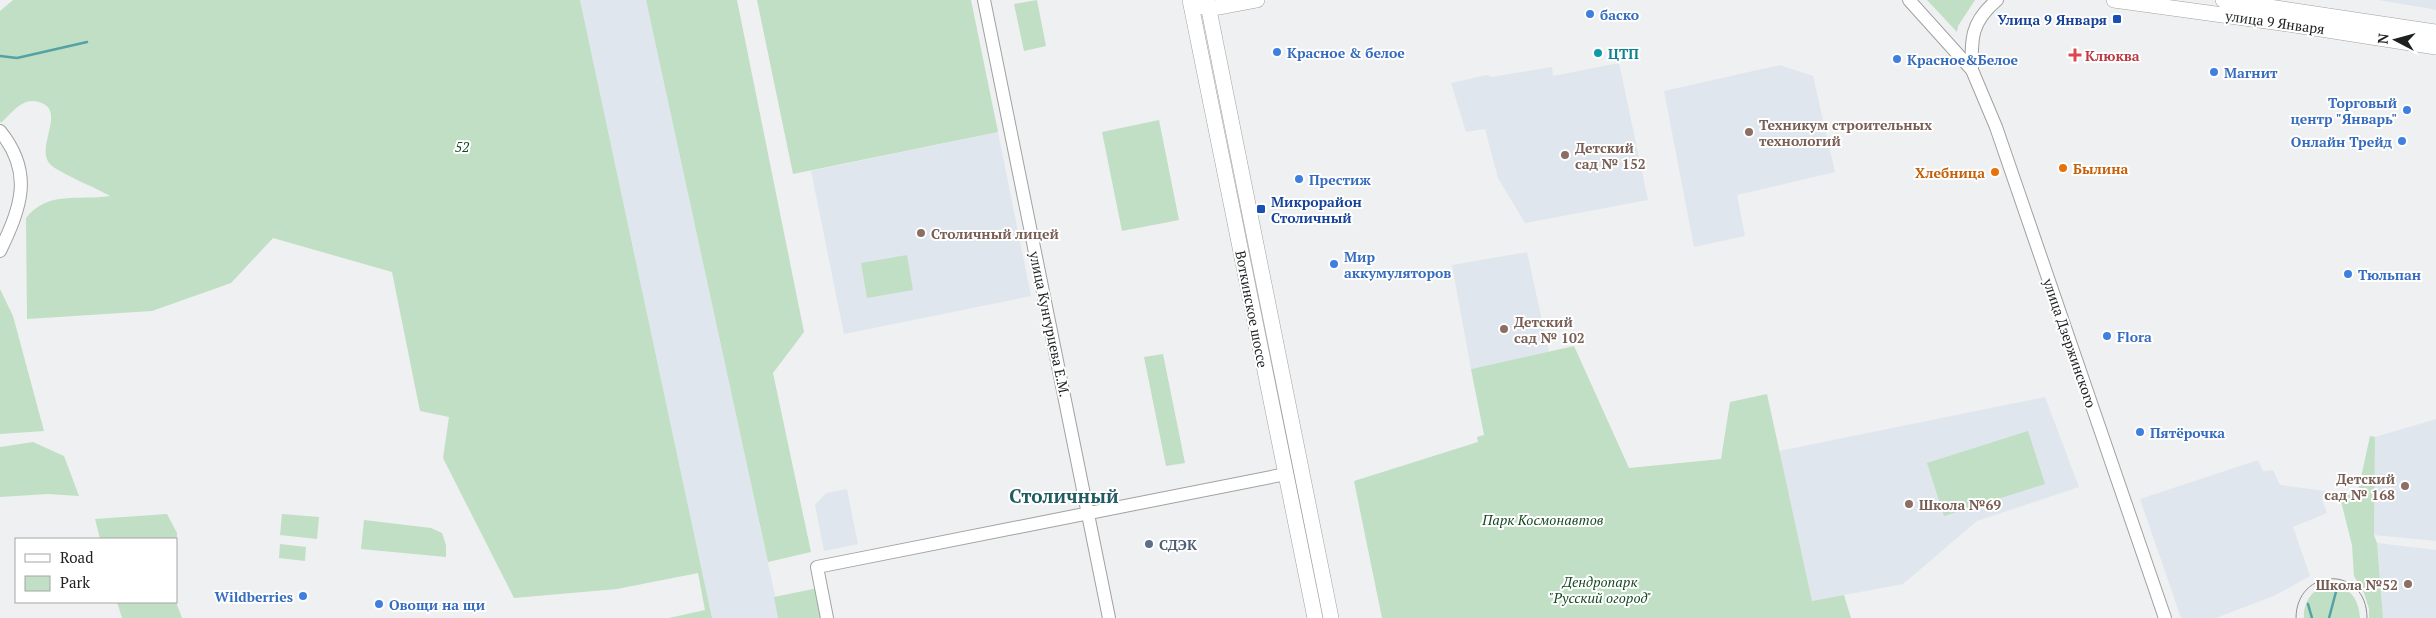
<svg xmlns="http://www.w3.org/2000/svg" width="2436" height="618" font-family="'PT Serif',serif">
<rect width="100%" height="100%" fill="#eff0f1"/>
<path fill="#e0e6ed" d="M580,0H646L780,618H712Z
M2378,0H2436V10L2426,8Z
M1619,63L1648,200L1525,223L1498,178L1485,129L1466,132L1451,83L1487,75L1492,77L1552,67L1553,76Z
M1780,65L1813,76L1835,172L1737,195L1745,236L1694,247L1664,91Z
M998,132L1031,296L844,334L811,171Z
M1527,252L1549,352L1471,369L1452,265Z
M2045,397L2079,487L1977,521L1903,584L1812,601L1779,451Z
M2436,419V541L2374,535L2375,437Z
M2258,460L2263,471L2273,470L2280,485L2339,493L2322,500L2327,513L2293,527L2310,576L2276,595L2216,618H2181L2140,499Z
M847,489L858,544L824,551L815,505L826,493Z
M2377,543L2436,550V618H2383Z"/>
<path fill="#c0dfc4" d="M13,0H580L712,618H669L705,610L698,573L617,589L514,598L443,458L449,417L420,411L392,272L273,238L231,283L152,311L27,319L26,218C48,190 79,201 110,196C97,188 56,172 49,163C36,145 67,110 39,102C22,97 12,113 1,123L0,121V11Z
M646,0H737L804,332L773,373L811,552L768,562Z
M757,0H971L998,132L793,174Z
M1037,0L1046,46L1024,51L1014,4Z
M1927,0H1975L1958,26L1957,32Z
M1159,120L1179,220L1122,231L1102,132Z
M907,255L913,290L867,298L861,263Z
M0,289L13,316L44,431L0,434Z
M1574,346L1629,468L1721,459L1730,402L1767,394L1812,601L1844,595L1851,618H1382L1354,481L1478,442L1477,437L1484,435L1471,369Z
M1163,354L1185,463L1166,466L1144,357Z
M2028,431L2045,484L1944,516L1927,463Z
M2370,436L2375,437L2374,535L2377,543L2383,618H2369V609L2364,593L2354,576L2352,545L2339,493L2357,496Z
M33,442L64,456L79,496L48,494L0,497V447Z
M167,514L177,533L176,580V539H100L95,519Z
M282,514L319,517L317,539L280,535Z
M364,520L431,528L442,533L446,545V557L361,549Z
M280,544L306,547L305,561L279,558Z
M2327,585C2348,584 2359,598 2360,618H2304C2303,603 2312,589 2327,585Z
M818,588L824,618H778L774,597Z
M117,602H176L182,618H122Z"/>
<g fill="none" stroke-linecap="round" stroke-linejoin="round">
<path stroke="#55a2a6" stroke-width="2.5" d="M0,56L17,58L87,42
M2308,604L2312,618
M2329,618L2337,588"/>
<defs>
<path id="minor" d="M984,0L1109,618
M1909,0L1972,70L1996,127L2165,618
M1972,70C1971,38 1971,22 1997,0
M0,131C34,173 21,207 0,251
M827,618L817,567L1286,474"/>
<path id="major" d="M1190,0L1315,618
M1207,0L1331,618
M2114,0L2281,23L2436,47
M2223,0L2436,32
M1200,6L1209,9L1257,0"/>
</defs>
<use href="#minor" stroke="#a0a1a1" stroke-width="14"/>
<use href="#major" stroke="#a0a1a1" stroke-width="16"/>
<use href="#minor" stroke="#fff" stroke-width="12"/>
<use href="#major" stroke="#fff" stroke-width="15"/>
<path stroke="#909191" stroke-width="1" d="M2296,618C2296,567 2367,564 2367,618"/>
</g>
<g fill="#3f7fe0" stroke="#fff" stroke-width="2">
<circle cx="1590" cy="14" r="5"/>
<circle cx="1277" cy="52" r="5"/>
<circle cx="1897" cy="59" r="5"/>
<circle cx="2214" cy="72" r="5"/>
<circle cx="2407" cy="110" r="5"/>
<circle cx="2402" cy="141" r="5"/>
<circle cx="1299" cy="179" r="5"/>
<circle cx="1334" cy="264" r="5"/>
<circle cx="2348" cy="274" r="5"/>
<circle cx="2107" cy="336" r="5"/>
<circle cx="2140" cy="432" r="5"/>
<circle cx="303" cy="596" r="5"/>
<circle cx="379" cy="604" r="5"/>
</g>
<g fill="#1a4fb4" stroke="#fff" stroke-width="2">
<rect x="2112" y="14" width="10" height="10" rx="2.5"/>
<rect x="1256" y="204" width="10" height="10" rx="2.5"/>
</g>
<circle fill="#0f9aa8" stroke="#fff" stroke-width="2" cx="1598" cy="53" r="5"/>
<path fill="#e0444e" stroke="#fff" stroke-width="2" d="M2072.5 47.5h5v5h5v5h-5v5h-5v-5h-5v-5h5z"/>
<g fill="#8d6e63" stroke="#fff" stroke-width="2">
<circle cx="1749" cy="132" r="5"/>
<circle cx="1565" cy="155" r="5"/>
<circle cx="921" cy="233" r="5"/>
<circle cx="1504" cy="329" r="5"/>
<circle cx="2405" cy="486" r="5"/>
<circle cx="1909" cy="504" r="5"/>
<circle cx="2408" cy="584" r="5"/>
</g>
<g fill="#e8710a" stroke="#fff" stroke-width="2">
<circle cx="2063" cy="168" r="5"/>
<circle cx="1995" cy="172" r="5"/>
</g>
<circle fill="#5c6f8a" stroke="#fff" stroke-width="2" cx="1149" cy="544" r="5"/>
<g text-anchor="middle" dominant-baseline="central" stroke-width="4" stroke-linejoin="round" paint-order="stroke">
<g font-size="14" font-weight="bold" fill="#366cbe" stroke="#fff" text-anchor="start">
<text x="1600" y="14">баско</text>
<text x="1287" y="52">Красное &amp; белое</text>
<text x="1907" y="59">Красное&amp;Белое</text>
<text x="2224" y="72">Магнит</text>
<text x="2397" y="102" text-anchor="end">Торговый<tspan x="2397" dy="16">центр "Январь"</tspan></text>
<text x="2392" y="141" text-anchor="end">Онлайн Трейд</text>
<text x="1309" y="179">Престиж</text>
<text x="1344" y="256">Мир<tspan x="1344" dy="16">аккумуляторов</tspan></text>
<text x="2358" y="274">Тюльпан</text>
<text x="2117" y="336">Flora</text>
<text x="2150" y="432">Пятёрочка</text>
<text x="293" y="596" text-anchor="end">Wildberries</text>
<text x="389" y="604">Овощи на щи</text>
</g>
<g font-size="14" font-weight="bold" fill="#164399" stroke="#fff" text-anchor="end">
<text x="2107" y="19">Улица 9 Января</text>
<text x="1271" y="201" text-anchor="start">Микрорайон<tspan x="1271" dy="16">Столичный</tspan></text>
</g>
<g font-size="14" fill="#1e1f1f" stroke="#fff">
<text transform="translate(2275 22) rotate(8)">улица 9 Января</text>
<text transform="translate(1252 309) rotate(79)">Воткинское шоссе</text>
<text transform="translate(1050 324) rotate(78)">улица Кунгурцева Е.М.</text>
<text transform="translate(2070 343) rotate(71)">улица Дзержинского</text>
</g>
<g font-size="14" font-weight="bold" fill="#0d838f" stroke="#fff" text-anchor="start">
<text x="1608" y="53">ЦТП</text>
</g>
<g font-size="14" font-weight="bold" fill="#be3a42" stroke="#fff" text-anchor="start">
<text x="2085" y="55">Клюква</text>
</g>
<g font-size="14" font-weight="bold" fill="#785e54" stroke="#fff" text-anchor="start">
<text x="1759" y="124">Техникум строительных<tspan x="1759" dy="16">технологий</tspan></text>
<text x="1575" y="147">Детский<tspan x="1575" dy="16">сад № 152</tspan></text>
<text x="931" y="233">Столичный лицей</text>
<text x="1514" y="321">Детский<tspan x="1514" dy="16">сад № 102</tspan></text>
<text x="2395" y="478" text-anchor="end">Детский<tspan x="2395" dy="16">сад № 168</tspan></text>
<text x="1919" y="504">Школа №69</text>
<text x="2398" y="584" text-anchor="end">Школа №52</text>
</g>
<g font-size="14" font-style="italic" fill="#154922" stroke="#fff">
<text x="462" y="146">52</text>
<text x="1543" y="519">Парк Космонавтов</text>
<text x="1600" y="581">Дендропарк<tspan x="1600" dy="16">"Русский огород"</tspan></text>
</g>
<g font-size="14" font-weight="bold" fill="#c56008" stroke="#fff" text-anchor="start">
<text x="2073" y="168">Былина</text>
<text x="1985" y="172" text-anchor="end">Хлебница</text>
</g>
<g font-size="14" font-weight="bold" fill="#4e5e75" stroke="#fff" text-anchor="start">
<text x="1159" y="544">СДЭК</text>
</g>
<g font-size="19" font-weight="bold" fill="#215a62" stroke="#fff">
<text x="1064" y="495">Столичный</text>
</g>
</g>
<rect x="15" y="538" width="162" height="65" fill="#ffffff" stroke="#a5a5a5"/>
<rect x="25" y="554" width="25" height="8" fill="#ffffff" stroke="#a5a5a5"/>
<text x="60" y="563" font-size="15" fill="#1e1f1f">Road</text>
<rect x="25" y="576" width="25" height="15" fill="#c0dfc4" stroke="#a5a5a5"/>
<text x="60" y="588" font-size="15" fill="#1e1f1f">Park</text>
<g transform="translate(2396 40) rotate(276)" stroke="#ffffff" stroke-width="4" paint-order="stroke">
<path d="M0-4L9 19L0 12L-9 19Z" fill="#1e1f1f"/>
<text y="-8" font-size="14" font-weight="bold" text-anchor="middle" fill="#1e1f1f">N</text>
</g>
</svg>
